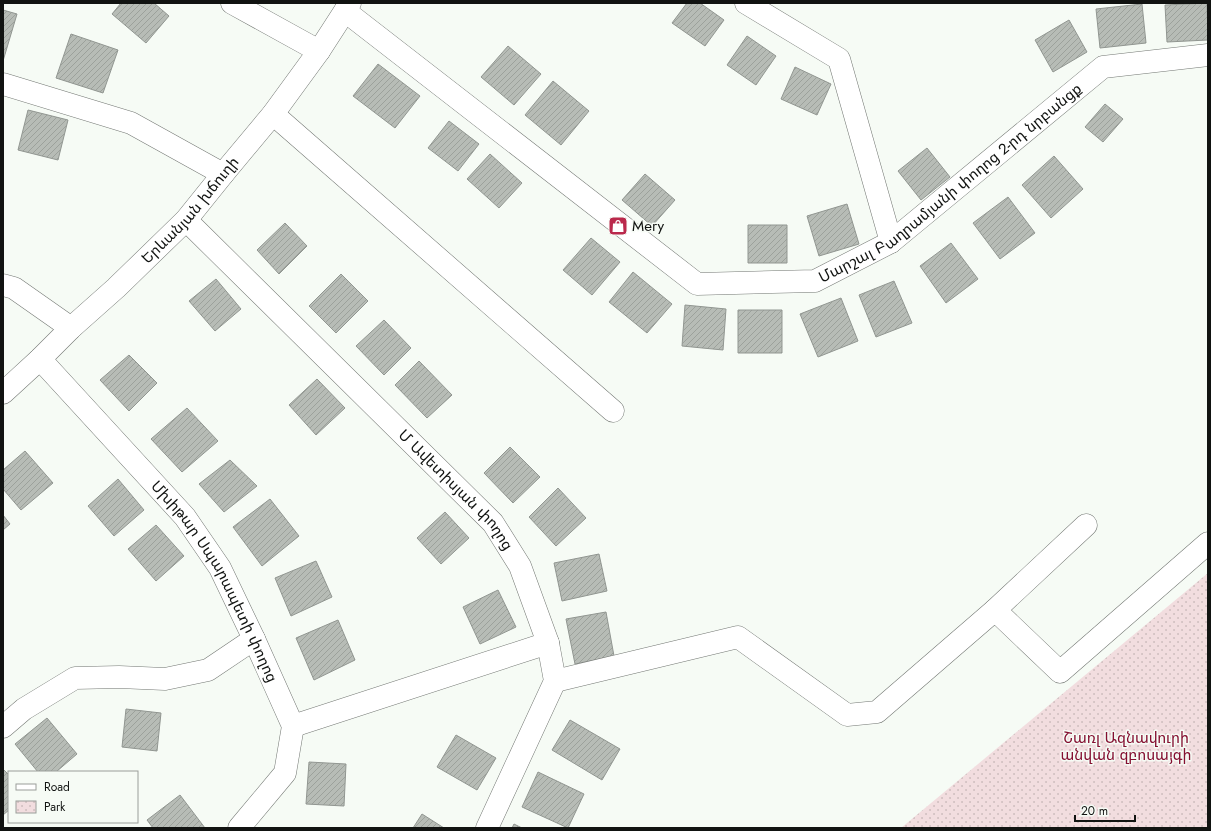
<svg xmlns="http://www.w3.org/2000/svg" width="1211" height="831" font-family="Jost,'Noto Sans Armenian',sans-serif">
<defs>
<pattern id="park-dots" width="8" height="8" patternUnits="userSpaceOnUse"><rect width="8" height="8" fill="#f2dddf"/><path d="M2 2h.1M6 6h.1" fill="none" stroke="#cebdbe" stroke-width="1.8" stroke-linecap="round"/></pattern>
<pattern id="building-hatch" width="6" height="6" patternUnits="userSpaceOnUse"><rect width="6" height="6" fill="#b7bcb6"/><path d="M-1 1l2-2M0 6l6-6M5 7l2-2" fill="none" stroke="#9ca19b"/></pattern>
</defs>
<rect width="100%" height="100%" fill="#f6fbf5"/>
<path fill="url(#park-dots)" d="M1208,573V828H901Z"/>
<path fill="url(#building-hatch)" stroke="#919691" d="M121,3H154L169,16L146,43L112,14Z
M687,3H700L724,20L705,46L672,23Z
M1207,3L1208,40L1167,42L1165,5Z
M1142,4L1146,43L1100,48L1096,9Z
M3,10L17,14L3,61Z
M1069,20L1087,52L1053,72L1035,40Z
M71,34L118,50L103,93L56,78Z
M747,36L776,56L756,85L727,65Z
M508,46L541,74L514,105L481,77Z
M378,64L420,96L395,128L353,96Z
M795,67L831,84L817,115L781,99Z
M553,81L589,111L561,145L525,115Z
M1105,104L1123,119L1103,142L1085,127Z
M28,110L68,120L58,160L18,150Z
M449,121L479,144L458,171L428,148Z
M927,148L950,177L921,200L898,171Z
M490,154L522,183L499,208L467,179Z
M1054,156L1083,189L1051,218L1022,185Z
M645,174L675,200L652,226L622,200Z
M1008,197L1035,233L1000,259L973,223Z
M847,204L859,244L819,256L807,216Z
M285,223L307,246L279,274L257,250Z
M748,225H787V263H748Z
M591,238L620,262L592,295L563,270Z
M951,243L978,279L946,303L920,266Z
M633,272L672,304L647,333L609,302Z
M341,274L368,301L336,333L309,306Z
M216,279L241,309L215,331L189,301Z
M894,281L912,323L876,337L859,295Z
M841,298L858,341L818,357L800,314Z
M685,305L726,309L723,350L682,346Z
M738,310H782V353H738Z
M384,320L411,348L384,375L356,346Z
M129,355L157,383L129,411L100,380Z
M419,361L452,395L427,418L395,385Z
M317,379L345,408L316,435L289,405Z
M187,408L218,441L182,472L151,439Z
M510,447L540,477L513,503L484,473Z
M25,451L53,483L21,510L3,489V470Z
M230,460L257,486L224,512L199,484Z
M118,479L144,510L114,536L88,506Z
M558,488L586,518L556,546L529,517Z
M270,499L299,536L262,566L233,527Z
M445,512L469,538L441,564L417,538Z
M3,515L10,524L3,530Z
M156,525L184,556L156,581L128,549Z
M599,554L607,591L562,601L554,563Z
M316,561L332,597L291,616L275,578Z
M498,590L516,627L480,644L463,607Z
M606,612L614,656L575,664L566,619Z
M338,620L355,660L314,680L296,638Z
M126,709L161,713L157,751L122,747Z
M47,718L77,754L56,772H38L15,744Z
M570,720L620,749L602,780L552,750Z
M456,735L496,758L477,790L437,767Z
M309,762L346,764L344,806L306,804Z
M3,769L9,775V810L3,815Z
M538,772L584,794L568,828L522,807Z
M180,795L205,828H153L147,820Z
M422,814L444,828H413Z
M514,824L522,828H512Z"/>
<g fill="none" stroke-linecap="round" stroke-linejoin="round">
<defs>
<g id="minor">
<path d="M232,3L319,51"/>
<path d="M746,3L839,59L891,242"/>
<path id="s1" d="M345,11L697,284L815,281L891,242L1103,67L1208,55"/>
<path d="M3,84L131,123L223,174"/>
<path d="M273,114L613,411"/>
<path id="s2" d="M186,220L493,523L520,566L548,643L555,681L487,828"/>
<path d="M3,285L14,288L71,328"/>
<path id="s3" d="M40,359L185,517L220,568L254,639L293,726L285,773L239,828"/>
<path id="s4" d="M3,393L40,359L71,328L116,288L186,220L223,174L273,114L319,51L350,3"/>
<path d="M995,610L1086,525"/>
<path d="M555,681L738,637L847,715L877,712L995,610L1060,672L1208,543"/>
<path d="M293,726L548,643"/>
<path d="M3,727L24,709L75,678L119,677L165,679L208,670L254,639"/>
</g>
</defs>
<use href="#minor" stroke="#747874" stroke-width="23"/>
<use href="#minor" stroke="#fff" stroke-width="22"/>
</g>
<defs>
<symbol id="shop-square" viewBox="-11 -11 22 22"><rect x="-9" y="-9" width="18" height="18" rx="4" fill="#ba294c" stroke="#f6fbf5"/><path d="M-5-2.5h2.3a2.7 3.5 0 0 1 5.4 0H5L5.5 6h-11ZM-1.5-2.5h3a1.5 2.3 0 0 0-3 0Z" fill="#fff"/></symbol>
</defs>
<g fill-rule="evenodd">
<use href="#shop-square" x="607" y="215" width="22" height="22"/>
</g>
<g text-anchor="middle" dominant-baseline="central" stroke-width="3" stroke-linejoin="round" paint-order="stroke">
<g font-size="15" fill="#111311" stroke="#f6fbf5">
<text stroke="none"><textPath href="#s1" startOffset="731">Մարշալ Բաղրամյանի փողոց 2-րդ նրբանցք</textPath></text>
<text stroke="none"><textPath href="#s4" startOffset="262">Երևանյան խճուղի</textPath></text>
<text stroke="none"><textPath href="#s2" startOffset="382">Մ Ավետիսյան փողոց</textPath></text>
<text stroke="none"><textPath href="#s3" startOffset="285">Մխիթար Սպարապետի փողոց</textPath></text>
</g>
<g font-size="15" fill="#111311" stroke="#f6fbf5" text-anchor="start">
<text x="632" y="226">Mery</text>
</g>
<g font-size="15" fill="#840e30" stroke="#f6fbf5">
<text x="1126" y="738">Շառլ Ազնավուրի<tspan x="1126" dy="17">անվան զբոսայգի</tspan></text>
</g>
</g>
<rect width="1211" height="831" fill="none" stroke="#111311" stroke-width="8"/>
<rect x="8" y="771" width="130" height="52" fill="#f6fbf5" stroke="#9a9e9a"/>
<rect x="16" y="784" width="20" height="6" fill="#ffffff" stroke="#9a9e9a"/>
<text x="44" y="791" font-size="12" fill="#111311">Road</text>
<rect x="16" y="801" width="20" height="12" fill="url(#park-dots)" stroke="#9a9e9a"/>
<text x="44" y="811" font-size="12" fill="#111311">Park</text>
<path d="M1075 815v6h60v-6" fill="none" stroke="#111311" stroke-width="2"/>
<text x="1081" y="815" font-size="12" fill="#111311" stroke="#f6fbf5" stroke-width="3" paint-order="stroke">20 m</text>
</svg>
